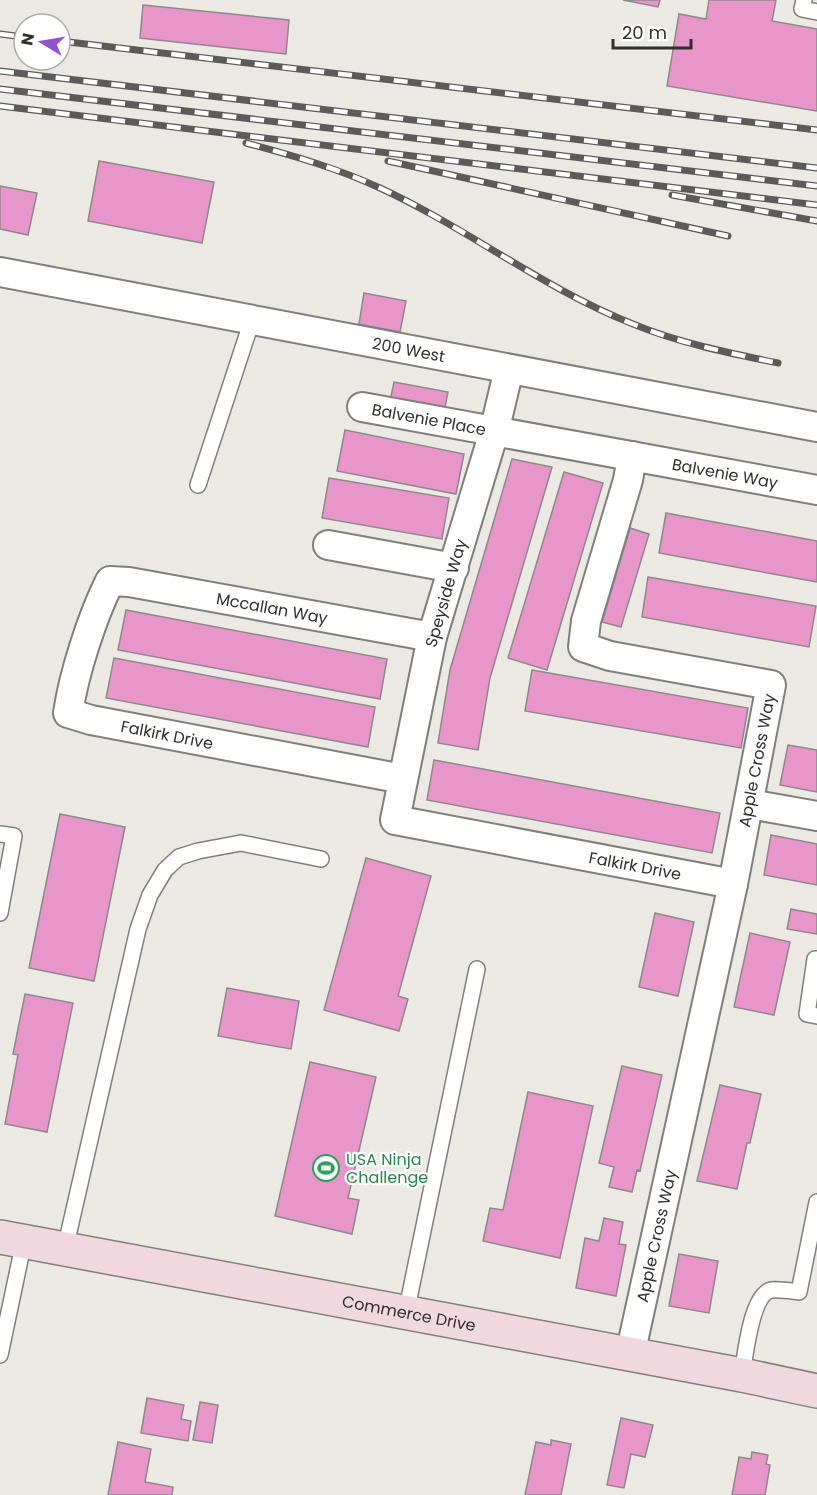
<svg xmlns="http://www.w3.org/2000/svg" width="817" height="1495" font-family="Poppins,sans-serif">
<rect width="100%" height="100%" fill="#ece9e4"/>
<path fill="#e896c9" stroke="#8d888b" stroke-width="1.5" d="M623,0H660L658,7Z
M709,0H776L772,21L817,29V111L667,86L679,14L706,19Z
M143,5L289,20L286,54L140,38Z
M99,161L214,182L202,243L88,221Z
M0,186L37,193L28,235L0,229Z
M364,293L406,301L400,332L359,324Z
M394,382L448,392L444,412L390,401Z
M345,430L464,454L456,494L337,471Z
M512,459L552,467L490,678L478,750L438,743L450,670Z
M564,472L603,483L547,670L508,658Z
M329,478L449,498L442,539L322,518Z
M666,513L817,541V582L659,553Z
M630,528L649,534L621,627L602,622Z
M648,577L816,606L809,647L642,617Z
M126,610L387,659L380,699L118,650Z
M114,658L375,707L368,747L106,698Z
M532,670L748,708L741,748L525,711Z
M788,745L817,750V792L780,785Z
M434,760L720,813L712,853L427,800Z
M60,814L125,827L94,981L29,968Z
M771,835L817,844V885L764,875Z
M366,858L431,876L398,996L408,999L399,1031L324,1010Z
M791,909L817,914V934L787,929Z
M655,913L694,922L678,996L639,987Z
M750,933L790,942L774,1015L734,1007Z
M227,988L299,1001L291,1049L218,1036Z
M25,994L73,1003L47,1132L5,1124L18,1055L13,1054Z
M310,1062L376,1077L348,1198L359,1200L352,1234L275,1216Z
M622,1066L662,1075L640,1171L637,1170L632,1192L609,1187L614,1167L599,1163Z
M720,1085L761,1094L750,1143H747L737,1189L697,1181Z
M528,1092L593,1106L560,1258L483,1241L490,1208L503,1210Z
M604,1218L623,1222L619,1244L626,1245L616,1296L576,1288L585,1238L599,1241Z
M679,1254L718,1261L709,1313L669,1306Z
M147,1398L184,1405L181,1419L191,1421L188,1441L141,1433Z
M200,1402L218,1405L212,1443L193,1440Z
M621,1418L653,1425L645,1457L631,1454L624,1488L607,1485Z
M551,1440L571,1444L561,1495H525L536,1442L551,1445Z
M118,1442L151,1449L145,1482L173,1487L172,1495H108Z
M752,1452L768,1455L766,1464L770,1465L765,1495H732L739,1457L751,1459Z"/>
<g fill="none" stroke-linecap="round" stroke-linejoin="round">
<defs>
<path id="lane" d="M804,0L802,9L817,12
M198,485L252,320
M0,834L14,836L0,913
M817,959H815L807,1014L817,1016
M65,1249L138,929L150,895L165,870L179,857L198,851L241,843L321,859
M406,1313L477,969
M0,1355L24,1241
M742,1375C745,1357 751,1295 771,1290C780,1289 791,1291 799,1292L817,1202"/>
<g id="street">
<path id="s1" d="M0,272L817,427"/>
<path id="s2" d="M509,369L494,432L432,637L395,820L733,884"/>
<path id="s3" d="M362,407L817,490"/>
<path d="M328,545L454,568"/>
<path id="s4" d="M403,779L91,720L68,713C74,673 92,617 110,581L129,582L432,637"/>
<path d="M749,804L817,816"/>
<path id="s5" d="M630,1355L733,884L771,685L610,656L583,647L586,621L628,480L632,456"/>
</g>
<g id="secondary">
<path id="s6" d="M0,1237L742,1375L817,1391"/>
</g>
</defs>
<use href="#lane" stroke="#817f7b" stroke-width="18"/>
<use href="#street" stroke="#817f7b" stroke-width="32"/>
<use href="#secondary" stroke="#817f7b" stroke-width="36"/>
<use href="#lane" stroke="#fff" stroke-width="15"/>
<use href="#street" stroke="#fff" stroke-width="28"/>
<use href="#secondary" stroke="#f1d8e0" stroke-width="33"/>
<defs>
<path id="rail" d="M0,34L24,37
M60,41L817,130
M0,71L817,168
M0,89L817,186
M0,106L817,205
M246,143C291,155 337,168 380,188C467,228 544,289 633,324C679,343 729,353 778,363
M388,161L728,236
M672,195L817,221"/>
</defs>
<use href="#rail" stroke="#5d5b59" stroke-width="7"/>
<use href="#rail" stroke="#fff" stroke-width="4.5" stroke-dasharray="14" stroke-linecap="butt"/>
</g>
<defs>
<symbol id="stadium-ring" viewBox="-11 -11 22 22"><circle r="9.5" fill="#fff" stroke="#2e9e5b" stroke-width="1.5"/><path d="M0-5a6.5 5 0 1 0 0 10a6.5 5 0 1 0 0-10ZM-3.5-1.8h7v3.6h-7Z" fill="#2e9e5b"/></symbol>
</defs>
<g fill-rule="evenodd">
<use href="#stadium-ring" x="311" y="1153" width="30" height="30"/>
</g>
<g text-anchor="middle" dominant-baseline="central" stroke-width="4.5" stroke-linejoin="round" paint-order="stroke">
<g font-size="16" fill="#302f2d" stroke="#fff">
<text stroke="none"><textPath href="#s1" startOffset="416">200 West</textPath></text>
<text stroke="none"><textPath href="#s3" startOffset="68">Balvenie Place</textPath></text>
<text stroke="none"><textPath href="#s3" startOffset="369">Balvenie Way</textPath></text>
<text transform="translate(446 593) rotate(-74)">Speyside Way</text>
<text stroke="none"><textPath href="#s4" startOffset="645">Mccallan Way</textPath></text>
<text transform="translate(167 735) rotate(11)">Falkirk Drive</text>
<text stroke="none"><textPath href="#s5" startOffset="608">Apple Cross Way</textPath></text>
<text stroke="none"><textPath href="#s2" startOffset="710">Falkirk Drive</textPath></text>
<text stroke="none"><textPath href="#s5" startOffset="122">Apple Cross Way</textPath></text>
<text stroke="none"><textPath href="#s6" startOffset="416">Commerce Drive</textPath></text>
</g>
<g font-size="16" fill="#27864d" stroke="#fff" text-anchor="start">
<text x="346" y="1159">USA Ninja<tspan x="346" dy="18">Challenge</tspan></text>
</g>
</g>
<g transform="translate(42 42) rotate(281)"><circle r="28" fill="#ffffff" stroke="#acacab" stroke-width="1.5"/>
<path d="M0-4.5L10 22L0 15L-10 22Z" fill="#9154cb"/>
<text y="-9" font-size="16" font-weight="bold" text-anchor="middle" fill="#302f2d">N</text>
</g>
<path d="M613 39v9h78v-9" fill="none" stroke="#302f2d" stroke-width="3"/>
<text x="622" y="39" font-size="18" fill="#302f2d" stroke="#ffffff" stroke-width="4.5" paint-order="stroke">20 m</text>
</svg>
